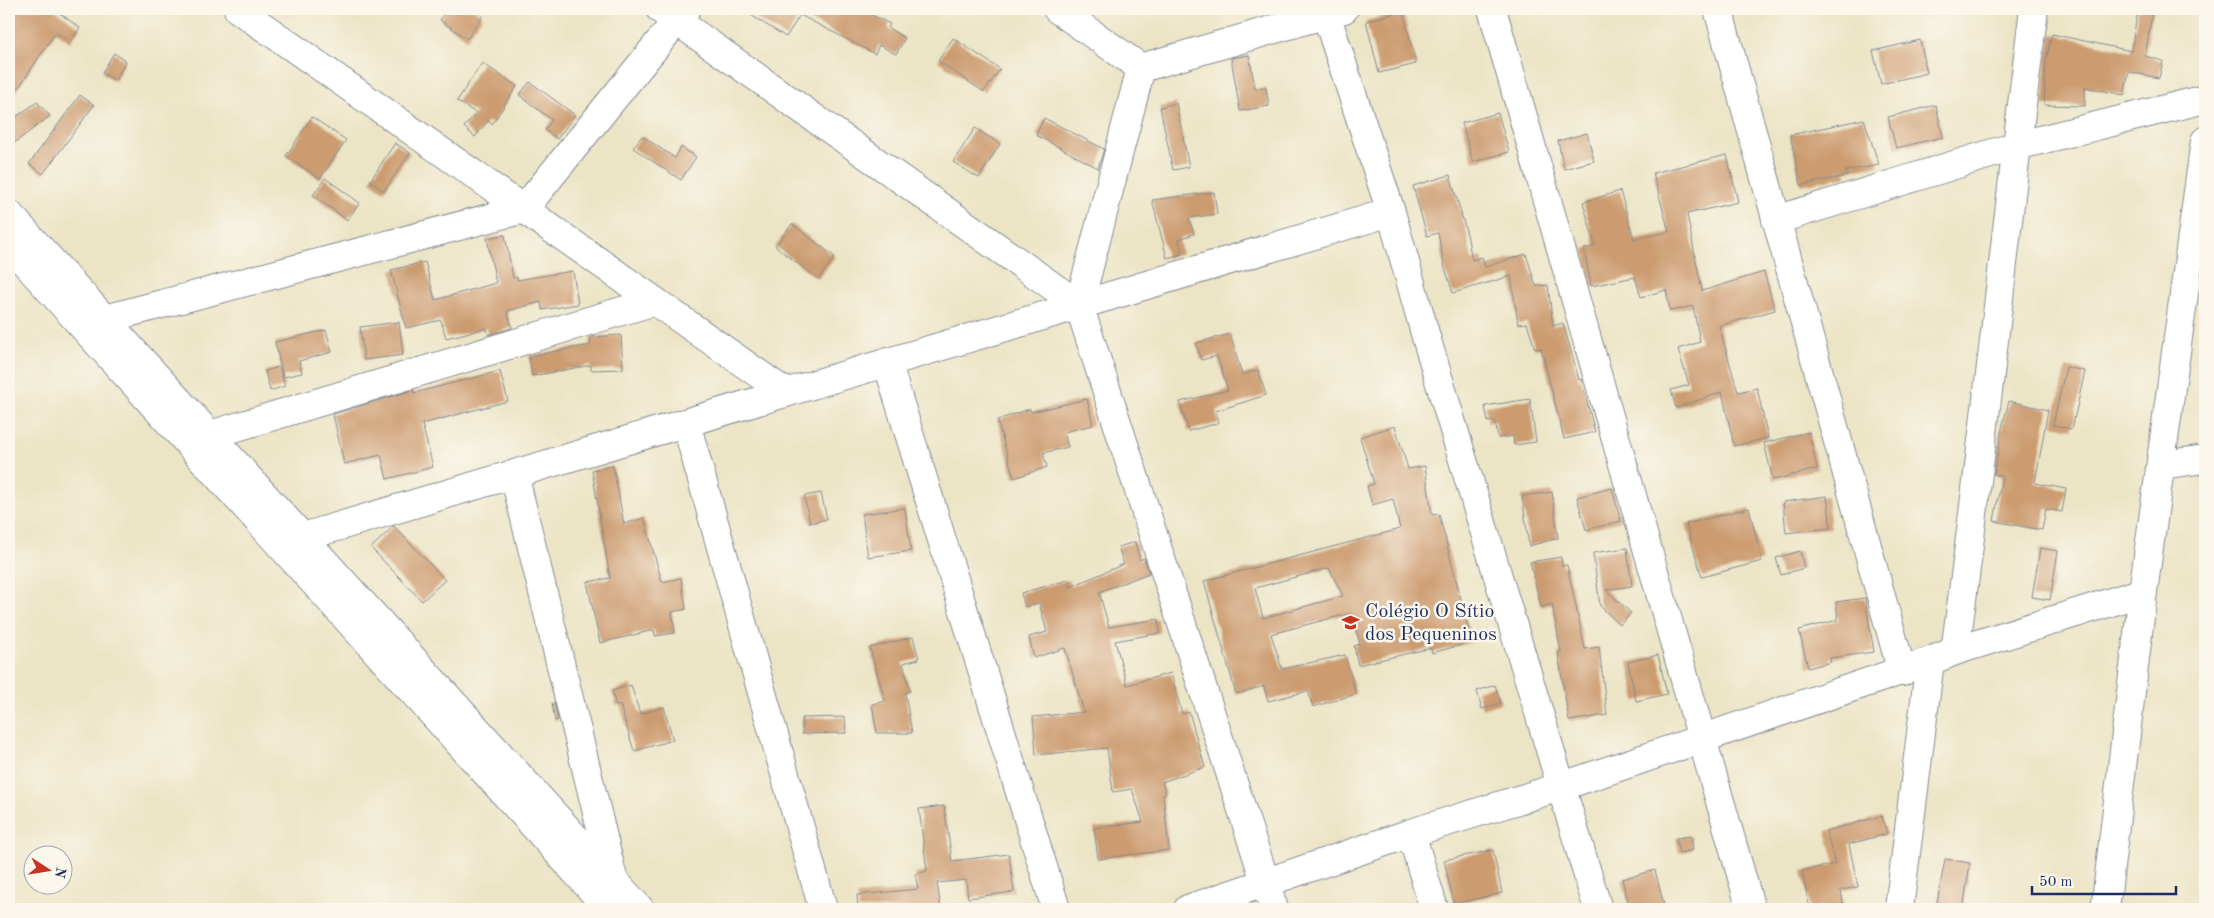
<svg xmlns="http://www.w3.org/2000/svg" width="2214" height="918" font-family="'Old Standard TT',serif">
<rect width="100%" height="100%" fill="#fbf7ec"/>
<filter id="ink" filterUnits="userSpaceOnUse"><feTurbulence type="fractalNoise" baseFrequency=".02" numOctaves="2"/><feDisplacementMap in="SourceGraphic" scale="10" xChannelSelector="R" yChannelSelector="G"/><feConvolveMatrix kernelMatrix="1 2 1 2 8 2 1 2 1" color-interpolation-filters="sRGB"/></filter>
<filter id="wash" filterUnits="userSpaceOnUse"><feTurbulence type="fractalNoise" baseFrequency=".0096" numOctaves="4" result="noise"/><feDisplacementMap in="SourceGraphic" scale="20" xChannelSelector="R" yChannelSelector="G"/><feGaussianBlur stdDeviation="1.12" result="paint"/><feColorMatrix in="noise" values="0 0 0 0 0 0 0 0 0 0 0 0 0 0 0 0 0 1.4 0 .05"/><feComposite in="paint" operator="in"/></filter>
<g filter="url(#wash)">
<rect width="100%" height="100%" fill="#ebe4c5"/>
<g id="blocks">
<path fill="#cc9b70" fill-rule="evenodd" d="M9,9H54L80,28L70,42L56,32L9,102Z
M447,9H473L483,16L467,39L440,20Z
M741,9H860L890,24L888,28L905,38L896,54L879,45L875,54L800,15L786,37Z
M2138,9H2153L2145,56L2163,61L2159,78L2129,72L2124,95L2085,87V106L2044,105L2046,60L2052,34L2131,51Z
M1403,11L1416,64L1379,73L1366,21Z
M953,38L1000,69L984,92L938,61Z
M1920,40L1927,73L1881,84L1873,51Z
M114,53L126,61L115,81L102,73Z
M1249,55L1255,89L1266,88L1269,106L1240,111L1231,58Z
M482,63L517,86L492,124L488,121L475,137L464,127L476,113L457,101Z
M530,82L575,115L557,139L545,130L552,120L519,95Z
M80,95L94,105L43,174L29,164Z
M37,102L50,116L9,147V122Z
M1176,103L1189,167L1173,170L1160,107Z
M1936,105L1943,137L1896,148L1888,117Z
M1498,113L1509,152L1473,162L1462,123Z
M312,117L346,140L320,179L286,156Z
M1044,118L1104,149L1098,168L1036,135Z
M1864,119L1879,165L1846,171L1847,176L1801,185L1790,135Z
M975,128L1000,144L979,178L953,162Z
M1587,133L1594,161L1564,169L1558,141Z
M642,136L675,158L681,147L696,157L681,180L633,148Z
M395,143L410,153L384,191L370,181Z
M1727,155L1738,202L1687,214L1702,291L1764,272L1775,310L1719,326L1738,392L1757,388L1768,438L1734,446L1722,392L1676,408L1671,390L1689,385L1678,349L1700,342L1693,306L1670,311L1666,290L1641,297L1635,277L1591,286L1584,249L1595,246L1583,202L1620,191L1634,239L1669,232L1653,173Z
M1450,175L1467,234L1472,260L1482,257L1485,267L1526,254L1536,286L1548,285L1553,326L1563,323L1579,380L1581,379L1595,432L1564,439L1541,348L1535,349L1527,323L1518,324L1511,276L1453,293L1444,265L1438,233L1427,236L1413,186Z
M325,178L360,203L347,220L313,195Z
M1214,192L1217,214L1189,218L1194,234L1179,239L1182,254L1167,258L1152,200Z
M792,224L835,257L818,279L775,246Z
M505,235L513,278L517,277V280L573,271L578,304L542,310L541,302L507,311L512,328L488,335L487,328L446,338L441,320L406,328L391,270L425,262L435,300L496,283L487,238Z
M399,322L403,355L364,360L360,327Z
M326,330L332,352L299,361L302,373L283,377L275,342Z
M1230,334L1242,375L1258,370L1266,395L1216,411L1219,423L1188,431L1180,402L1228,390L1217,356L1201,360L1196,343Z
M621,335L623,369L591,370V365L532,376L529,356L590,345L591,337Z
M279,367L285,386L270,391L265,371Z
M2066,367L2085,371L2072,429L2053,425Z
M500,371L508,401L422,424L433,467L387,479L381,455L344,464L333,414L413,390L414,393Z
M1087,399L1093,425L1064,432L1068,447L1043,453L1047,467L1014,478L997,420L1030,409L1031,412Z
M1530,399L1536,442L1514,445L1513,436L1498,438L1495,421L1488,422L1485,406Z
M2009,401L2048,410L2035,483L2066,489L2062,512L2046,509L2042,530L1994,521L2002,476L1994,474L2002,428Z
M1395,426L1408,469L1425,466L1432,515L1439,514L1472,642L1432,653L1431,648L1358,665L1354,646L1360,644L1351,613L1271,634L1282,669L1345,655L1356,694L1313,707L1308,691L1268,701L1264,686L1236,694L1204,581L1400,529L1393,499L1372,505L1367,486L1374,484L1360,437ZM1329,568L1343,596L1263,618L1255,588Z
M1809,432L1817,469L1773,480L1764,443Z
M613,466L624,524L644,518L662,582L681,578L686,609L672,612L675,633L655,636L654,630L600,643L587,582L610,578L592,470Z
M1612,488L1621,521L1586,530L1577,497Z
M1552,492L1558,538L1529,546L1522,496Z
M821,493L827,519L810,523L804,496Z
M1827,496L1831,528L1786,533L1783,502Z
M905,508L911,551L868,557L862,514Z
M1749,508L1762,561L1702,577L1686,524Z
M394,526L445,580L422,601L371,548Z
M1135,542L1140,560L1144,558L1149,573L1099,592L1109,627L1158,619L1160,633L1115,641L1127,685L1171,673L1182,714L1189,712L1205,767L1162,782L1166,794L1163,795L1169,850L1098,859L1094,828L1143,822L1132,789L1113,792L1107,748L1036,755L1033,717L1084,712L1065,648L1034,658L1029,637L1047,632L1039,603L1025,607L1021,593L1068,580L1070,587L1124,564L1118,547Z
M1627,548L1632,586L1606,590L1631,613L1620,625L1600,606L1593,553Z
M2040,548L2058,551L2050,600L2032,597Z
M1800,551L1804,568L1781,575L1776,558Z
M1561,557L1562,566L1567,565L1585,649L1599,647L1607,715L1569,721L1558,653L1561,652L1552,604L1541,607L1530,562Z
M1865,598L1874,652L1830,658L1831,662L1808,668L1799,630L1838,620L1836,602Z
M913,637L919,659L903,663L910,691L905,693L912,733H877L872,704L885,701L870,648Z
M1658,655L1667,694L1636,701L1628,662Z
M631,685L640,714L664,707L673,740L634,751L620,705L616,706L612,691Z
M1495,685L1501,703L1482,709L1477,691Z
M554,702L558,720L555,721L552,703Z
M845,717L846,733L802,734V718Z
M944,806L952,861L1009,854L1014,892L968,898L966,880L937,883L941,909H858L857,895L918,889L915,874L927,871L919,809Z
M1882,816L1887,834L1849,844L1858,887L1841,890L1844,909H1810L1802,871L1835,864L1826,831Z
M1691,836L1693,850L1679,853L1676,838Z
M1493,850L1502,893L1454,904L1444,860Z
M1945,859L1970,863L1963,909H1936Z
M1655,870L1665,909H1630L1622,879Z"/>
</g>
</g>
<g filter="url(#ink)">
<use href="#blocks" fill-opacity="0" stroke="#838a92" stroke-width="1"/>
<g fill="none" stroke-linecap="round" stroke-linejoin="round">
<defs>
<path id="minor" d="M238,9L786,393
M660,9L1079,305
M1057,9L1141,68
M1327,9L1326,14L1391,212L1426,337L1598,909
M1492,9L1751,909
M1718,9L1902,672
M1141,68L1079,305L1274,909
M1141,68L1344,9
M9,214L640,909
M1776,220L2016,146L2205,99
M9,245L609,909
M105,319L524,209L686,9
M887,362L1056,909
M686,423L823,909
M210,435L655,301
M2161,465L2205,459
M514,474L613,878
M303,537L1391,212
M1955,651C1985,437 2006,223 2034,9
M1411,833L1434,909
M1188,909L1411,833L1560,787L1930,661
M1899,909L1930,661L1955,651L2143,592
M2105,909L2143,592L2205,141"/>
</defs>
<use href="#minor" stroke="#838a92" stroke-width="30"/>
<use href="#minor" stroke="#fff" stroke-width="28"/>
</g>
</g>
<defs>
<symbol id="school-bare" viewBox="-9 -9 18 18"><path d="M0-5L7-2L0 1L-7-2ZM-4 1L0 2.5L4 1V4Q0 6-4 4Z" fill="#c8321e" stroke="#fbf7ec" stroke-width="2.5" paint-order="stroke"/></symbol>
</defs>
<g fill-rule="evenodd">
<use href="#school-bare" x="1338" y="610" width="25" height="25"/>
</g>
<g text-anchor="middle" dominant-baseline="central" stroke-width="5" stroke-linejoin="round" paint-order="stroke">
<g font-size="20" fill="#1b2f5e" stroke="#fbf7ec" text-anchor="start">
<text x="1365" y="612">Colégio O Sítio<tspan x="1365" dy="23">dos Pequeninos</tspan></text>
</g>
</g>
<rect width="2214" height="918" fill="none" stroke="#fbf7ec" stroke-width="30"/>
<g transform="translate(48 870) rotate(102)"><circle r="24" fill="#fbf7ec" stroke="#a1a7b3"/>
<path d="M0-4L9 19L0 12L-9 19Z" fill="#c8321e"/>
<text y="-8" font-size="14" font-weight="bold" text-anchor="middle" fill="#1b2f5e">N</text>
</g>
<path d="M2032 886v8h144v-8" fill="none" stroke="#1b2f5e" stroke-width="2.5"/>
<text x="2039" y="886" font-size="15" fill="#1b2f5e" stroke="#fbf7ec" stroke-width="4" paint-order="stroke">50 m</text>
</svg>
